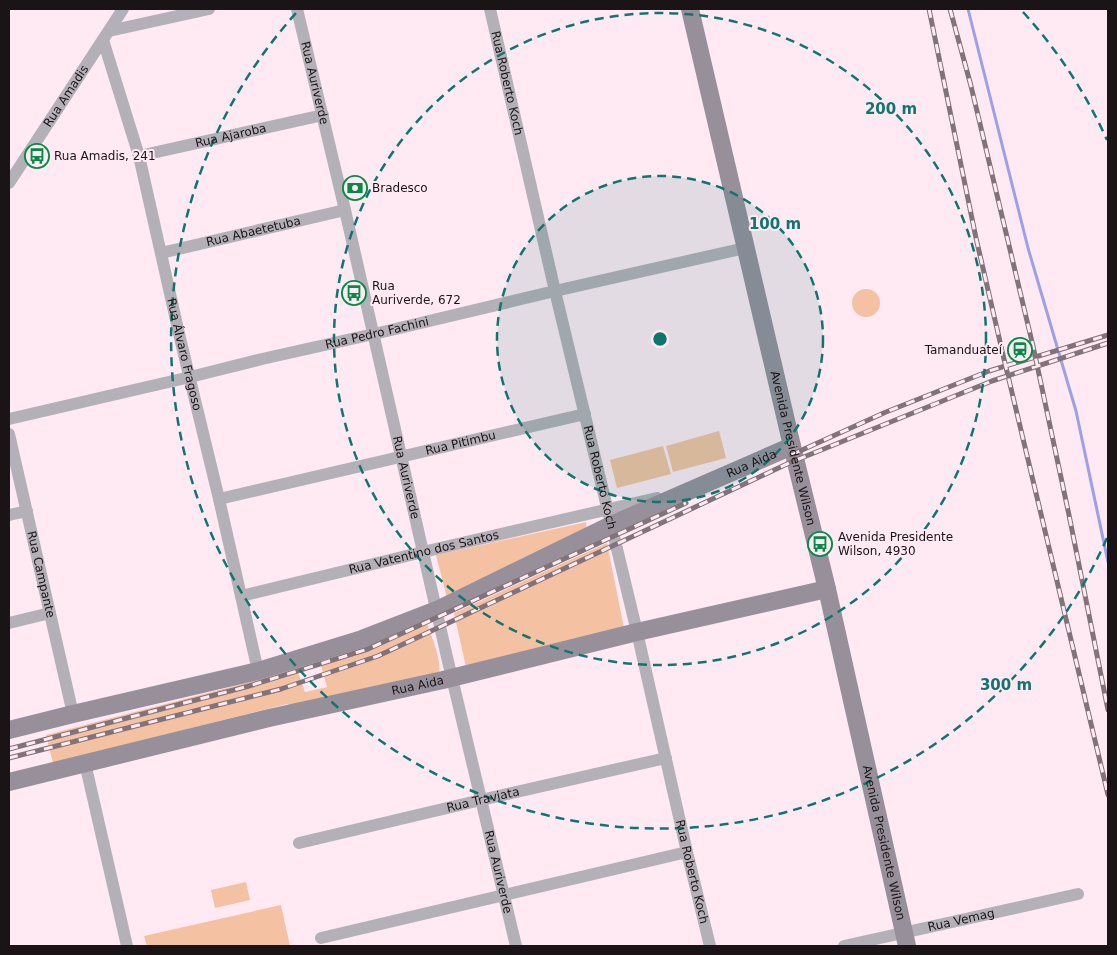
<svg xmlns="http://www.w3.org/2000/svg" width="1117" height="955" font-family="'DejaVu Sans',sans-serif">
<rect width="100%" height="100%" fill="#ffeaf4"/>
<path fill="#f4c2a2" d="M852 303a14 14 0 1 1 28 0a14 14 0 1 1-28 0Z
M719,431L726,458L673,472L666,446Z
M663,446L671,474L617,488L610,460Z
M586,522L587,532L447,598L436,555Z
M607,543L624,628L466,667L454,613Z
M426,620C430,633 444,664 438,676L296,707L287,704L53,763L46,735L297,670L305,692L327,687L320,662L362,649Z
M246,882L250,900L215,908L211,890Z
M281,905L290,946H147L144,936Z"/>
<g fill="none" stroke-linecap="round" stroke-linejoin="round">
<path stroke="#9ca0e5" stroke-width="3" d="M968,9L1028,248L1076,411L1108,562"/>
<g stroke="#b4b0b7" stroke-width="12">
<path id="s1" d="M297,9L345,210L447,657L516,946"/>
<path id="s2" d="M490,9L555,291L637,632L687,852L710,946"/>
<path d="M109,31L209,9"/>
<path id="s3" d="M103,40L139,156L180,338L219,499L258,671"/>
<path id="s4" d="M139,156L323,115"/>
<path id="s5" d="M9,183L123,9"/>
<path id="s6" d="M161,253L345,210"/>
<path id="s7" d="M9,419L190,377L262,359L387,331L555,291L745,248"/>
<path id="s8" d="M9,434L73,714"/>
<path id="s9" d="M219,499L585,414"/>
<path d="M9,515L27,511"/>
<path id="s10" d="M241,596L423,552L657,498"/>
<path d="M9,623L50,613"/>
<path d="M85,763L127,946"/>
<path id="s11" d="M299,843L481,800L666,758"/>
<path d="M321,938L687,852"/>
<path id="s12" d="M844,946L1078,894"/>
</g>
<g stroke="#97909b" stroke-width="18">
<path id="s13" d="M690,9L792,446L827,589L907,946"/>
<path id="s14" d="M9,730L73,714L258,671L362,639L437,610L611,525L792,446"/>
<path id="s15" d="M9,782L269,718L443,680L637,632L827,589"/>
</g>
<defs>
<path id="rail" d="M929,9L976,238L1004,359L1108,795
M950,9L971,86L1033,346L1069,515L1108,710
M791,455L886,412L989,371L1108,335
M9,749L249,686L368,649L686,503
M9,758L281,689L378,656L789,463L992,381L1108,343"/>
</defs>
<use href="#rail" stroke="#817379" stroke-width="5"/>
<use href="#rail" stroke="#ffeaf4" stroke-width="3" stroke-dasharray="9" stroke-linecap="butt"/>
</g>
<circle cx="660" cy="339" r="163" fill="#0f766e" fill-opacity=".12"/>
<g fill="none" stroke="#0f766e" stroke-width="2.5" stroke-dasharray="9 6">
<circle cx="660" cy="339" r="163"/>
<circle cx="660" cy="339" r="326"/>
<path d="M1107 538A489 489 0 1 1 297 12M1023 12A489 489 0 0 1 1107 140"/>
</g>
<defs>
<symbol id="bus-ring" viewBox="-11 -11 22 22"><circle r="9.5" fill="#ffeaf4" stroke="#068b47" stroke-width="1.5"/><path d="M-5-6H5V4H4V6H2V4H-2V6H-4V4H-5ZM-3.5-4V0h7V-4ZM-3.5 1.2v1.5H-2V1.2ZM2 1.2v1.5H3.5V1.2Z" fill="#068b47"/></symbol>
<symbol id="bank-ring" viewBox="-11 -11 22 22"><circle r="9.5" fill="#ffeaf4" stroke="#068b47" stroke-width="1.5"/><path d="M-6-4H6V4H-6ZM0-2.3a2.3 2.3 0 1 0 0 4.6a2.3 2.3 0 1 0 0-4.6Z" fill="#068b47"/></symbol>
<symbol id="station-ring" viewBox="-11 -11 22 22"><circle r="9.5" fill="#ffeaf4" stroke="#068b47" stroke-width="1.5"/><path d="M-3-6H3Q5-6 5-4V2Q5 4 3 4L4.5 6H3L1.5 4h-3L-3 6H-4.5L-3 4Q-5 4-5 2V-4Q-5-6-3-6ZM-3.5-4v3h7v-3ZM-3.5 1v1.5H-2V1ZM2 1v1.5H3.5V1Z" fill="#068b47"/></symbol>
</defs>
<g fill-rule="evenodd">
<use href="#bus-ring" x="23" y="142" width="28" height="28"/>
<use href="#bank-ring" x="341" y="174" width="28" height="28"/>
<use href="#bus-ring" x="340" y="279" width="28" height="28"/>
<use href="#station-ring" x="1006" y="336" width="28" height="28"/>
<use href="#bus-ring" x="806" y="530" width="28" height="28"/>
</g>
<g text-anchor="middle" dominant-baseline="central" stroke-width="4" stroke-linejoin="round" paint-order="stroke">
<g font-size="12" fill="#1b1417" stroke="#ffeaf4">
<text stroke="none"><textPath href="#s1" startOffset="76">Rua Auriverde</textPath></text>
<text stroke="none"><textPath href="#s2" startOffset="76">Rua Roberto Koch</textPath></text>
<text stroke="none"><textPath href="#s5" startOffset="104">Rua Amadis</textPath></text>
<text stroke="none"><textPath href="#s4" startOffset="94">Rua Ajaroba</textPath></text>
<text stroke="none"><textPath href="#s6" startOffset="95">Rua Abaetetuba</textPath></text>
<text stroke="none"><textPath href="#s7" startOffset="378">Rua Pedro Fachini</textPath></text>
<text stroke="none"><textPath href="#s3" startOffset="325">Rua Álvaro Fragoso</textPath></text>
<text stroke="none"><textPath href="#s9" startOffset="248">Rua Pitimbu</textPath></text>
<text stroke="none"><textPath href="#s13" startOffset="451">Avenida Presidente Wilson</textPath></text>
<text stroke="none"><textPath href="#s14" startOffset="792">Rua Aida</textPath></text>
<text stroke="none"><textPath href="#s1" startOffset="481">Rua Auriverde</textPath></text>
<text stroke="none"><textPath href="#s2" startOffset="481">Rua Roberto Koch</textPath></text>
<text stroke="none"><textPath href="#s10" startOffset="188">Rua Vatentino dos Santos</textPath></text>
<text stroke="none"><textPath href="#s8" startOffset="144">Rua Campante</textPath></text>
<text stroke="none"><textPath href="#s15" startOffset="420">Rua Aida</textPath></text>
<text stroke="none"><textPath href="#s11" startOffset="189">Rua Traviata</textPath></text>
<text stroke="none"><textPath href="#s13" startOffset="856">Avenida Presidente Wilson</textPath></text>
<text stroke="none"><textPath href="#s1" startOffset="886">Rua Auriverde</textPath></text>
<text stroke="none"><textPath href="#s2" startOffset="886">Rua Roberto Koch</textPath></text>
<text stroke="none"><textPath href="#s12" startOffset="120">Rua Vemag</textPath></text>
</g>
<g font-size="12" fill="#1b1417" stroke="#ffeaf4" text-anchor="start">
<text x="54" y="156">Rua Amadis, 241</text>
<text x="372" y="188">Bradesco</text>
<text x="372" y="286">Rua<tspan x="372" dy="14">Auriverde, 672</tspan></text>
<text x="1002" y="350" text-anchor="end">Tamanduateí</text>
<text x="838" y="537">Avenida Presidente<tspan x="838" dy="14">Wilson, 4930</tspan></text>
</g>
</g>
<circle cx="660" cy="339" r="8" fill="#0f766e" stroke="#ffeaf4" stroke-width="2.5"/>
<g font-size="15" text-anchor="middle" font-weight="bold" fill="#0f766e" stroke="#ffeaf4" stroke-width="4" stroke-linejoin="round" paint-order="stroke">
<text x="891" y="114">200 m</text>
<text x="775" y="229">100 m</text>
<text x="1006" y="690">300 m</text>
</g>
<rect width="1117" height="955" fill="none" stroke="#1b1417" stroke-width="20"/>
</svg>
